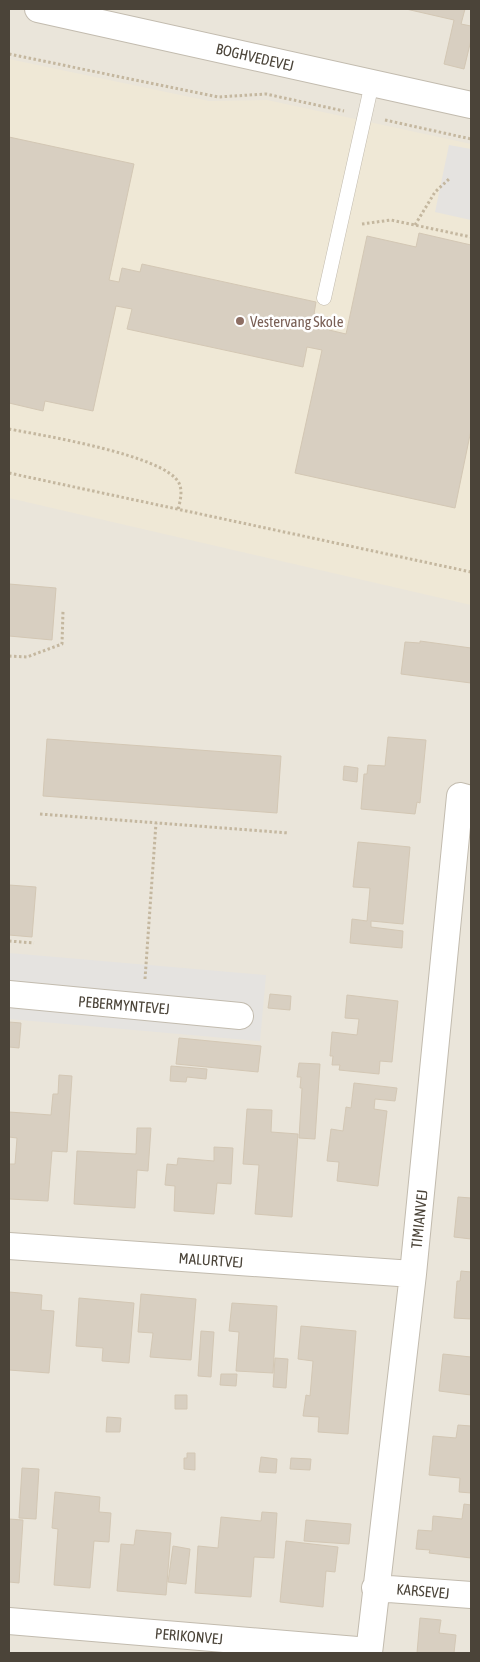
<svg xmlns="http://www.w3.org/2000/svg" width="480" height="1662" font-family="'Asap Condensed',sans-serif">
<rect width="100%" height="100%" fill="#f6f3ec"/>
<path fill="#eae5da" d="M9,9H471V1653H9Z"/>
<path fill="#efe8d6" d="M9,59L209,101L267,100L471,144V605L9,498Z"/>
<path fill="#e5e3e0" d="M449,145L471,149V220L435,212Z
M9,953L266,975L260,1041L9,1019Z"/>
<path fill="#d8cfc1" stroke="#d3c7b4" d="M406,9H465L461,24L471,26V40L464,69L444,64L454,20Z
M9,137L134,164L109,280L119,282L122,268L140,272L142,264L316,302L314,314L331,318L329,330L346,334L367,236L416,247L419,233L471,245V430L455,508L295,473L322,350L307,347L303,367L127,329L132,309L116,306L93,411L45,401L43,411L9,403Z
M9,584L56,588L52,640L9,636Z
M420,641L471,648V683L401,674L405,642L420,643Z
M388,737L426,740L420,803L417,802L415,814L361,809L364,774H367L368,765L385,766Z
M47,739L281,756L277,813L43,796Z
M344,766L358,768L357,782L343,780Z
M358,842L410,847L403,924L371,921V927L403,931L402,948L350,943L352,919L367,921L370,888L353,887Z
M9,885L36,887L32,937L9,935Z
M270,994L291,996L290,1010L268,1008Z
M347,995L398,1001L392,1062L380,1061L379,1074L339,1070L340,1065H332L333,1056H330L332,1032L357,1035L359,1019L345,1018Z
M9,1022L21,1023L19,1048L9,1047Z
M179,1038L261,1046L258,1072L176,1064Z
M299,1063L320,1064L315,1139L299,1138L302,1088H300L301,1077H297Z
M171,1066L207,1069L206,1079L187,1077L186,1082L170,1081Z
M59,1075L72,1076L67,1152L52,1151L48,1201L9,1199V1164H15L17,1138L9,1137V1112L51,1115L53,1094H58Z
M354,1083L397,1088L395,1101L375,1099L374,1109L387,1111L378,1186L337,1181L339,1162L327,1161L331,1129L343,1131L346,1107L351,1108Z
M247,1109L272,1110L271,1132L298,1134L292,1217L255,1214L259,1165L243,1164Z
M137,1128H151L148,1171L137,1170L135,1208L74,1204L77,1151L136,1154Z
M214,1147L233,1148L231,1184L217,1183L214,1214L174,1211L175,1186L165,1185L167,1164L177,1165L178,1158L214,1161Z
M458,1197L471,1198V1239L454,1237Z
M461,1271L471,1272V1319L454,1318L457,1281H460Z
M9,1292L42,1295L41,1310L54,1311L49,1373L9,1370Z
M141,1294L196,1299L191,1360L150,1357L153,1333L138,1332Z
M79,1298L134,1303L129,1363L102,1361L103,1348L76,1346Z
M232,1303L277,1306L273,1373L236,1371L239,1332L229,1331Z
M301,1326L356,1331L348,1434L318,1432L319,1417L303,1416L306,1395L310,1396L313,1361L298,1359Z
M201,1331L214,1332L211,1377L198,1376Z
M443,1354L471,1357V1395L439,1391Z
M275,1358L288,1359L286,1388L273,1387Z
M221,1374H237L236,1386L220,1385Z
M175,1395H187V1409H175Z
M107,1417L121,1418L120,1432H106Z
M458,1425L471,1426V1493L459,1492L460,1478L429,1475L433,1436L456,1438Z
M187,1453H195V1470L184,1469V1458H187Z
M261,1457L277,1459L276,1473L259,1472Z
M291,1458L311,1459L310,1470L290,1469Z
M22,1468L39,1469L36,1519L19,1518Z
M55,1492L100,1497L99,1512L111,1513L109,1542L94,1541L90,1588L54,1585L58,1529L52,1528Z
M464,1504L471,1505V1558L429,1553L430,1550L416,1549L418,1530L432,1531L433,1516L462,1519Z
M262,1512L277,1513L274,1558L254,1557L251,1597L195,1593L198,1546L218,1548L221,1517L261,1521Z
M9,1519L23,1520L19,1583L9,1582Z
M306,1520L351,1524L349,1544L304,1541Z
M136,1530L171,1533L166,1595L117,1591L121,1544L134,1545Z
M286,1541L338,1547L335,1572L326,1571L323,1607L280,1602Z
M173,1546L190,1549L186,1584L168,1582Z
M420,1618L441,1620L439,1633L456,1635L454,1653H417Z"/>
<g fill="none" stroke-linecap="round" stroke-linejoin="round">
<defs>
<path id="lane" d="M324,298L372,83"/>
<path id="street" d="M38,9L471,105
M9,994L240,1016
M9,1246L413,1274
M375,1588L471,1595
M9,1621L369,1651
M369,1653L413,1274L460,796L471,799"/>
</defs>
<use href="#lane" stroke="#c2bbae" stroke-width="15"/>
<use href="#street" stroke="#c2bbae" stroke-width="28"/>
<path stroke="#c4b79f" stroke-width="3" stroke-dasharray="2.5 2.5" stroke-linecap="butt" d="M9,54L218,97L266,94L344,111
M385,120L471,139
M362,224L391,220L471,237
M415,225L435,192L449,179
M9,429C40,435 165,455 179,483C183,492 180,501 178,510
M9,473L471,572
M9,656L27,657L62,644L63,611
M40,814L289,833
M9,941L34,943
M145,979L156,823"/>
<use href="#lane" stroke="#fff" stroke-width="14"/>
<use href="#street" stroke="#fff" stroke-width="26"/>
</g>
<circle fill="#8d6e63" stroke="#fff" stroke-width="2" cx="240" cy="321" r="5"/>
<g text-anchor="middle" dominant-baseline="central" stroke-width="5" stroke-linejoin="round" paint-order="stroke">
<g font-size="15" fill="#4b4439" stroke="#fff">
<text transform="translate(255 57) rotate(13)">BOGHVEDEVEJ</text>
<text transform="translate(124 1005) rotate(5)">PEBERMYNTEVEJ</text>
<text transform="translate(419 1219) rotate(-84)">TIMIANVEJ</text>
<text transform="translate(211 1260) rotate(4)">MALURTVEJ</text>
<text transform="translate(423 1591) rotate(5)">KARSEVEJ</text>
<text transform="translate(189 1636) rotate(5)">PERIKONVEJ</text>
</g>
<g font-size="15" fill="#785e54" stroke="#fff" text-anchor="start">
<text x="250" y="321">Vestervang Skole</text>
</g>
</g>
<rect width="480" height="1662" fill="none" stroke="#4b4439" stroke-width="20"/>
</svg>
